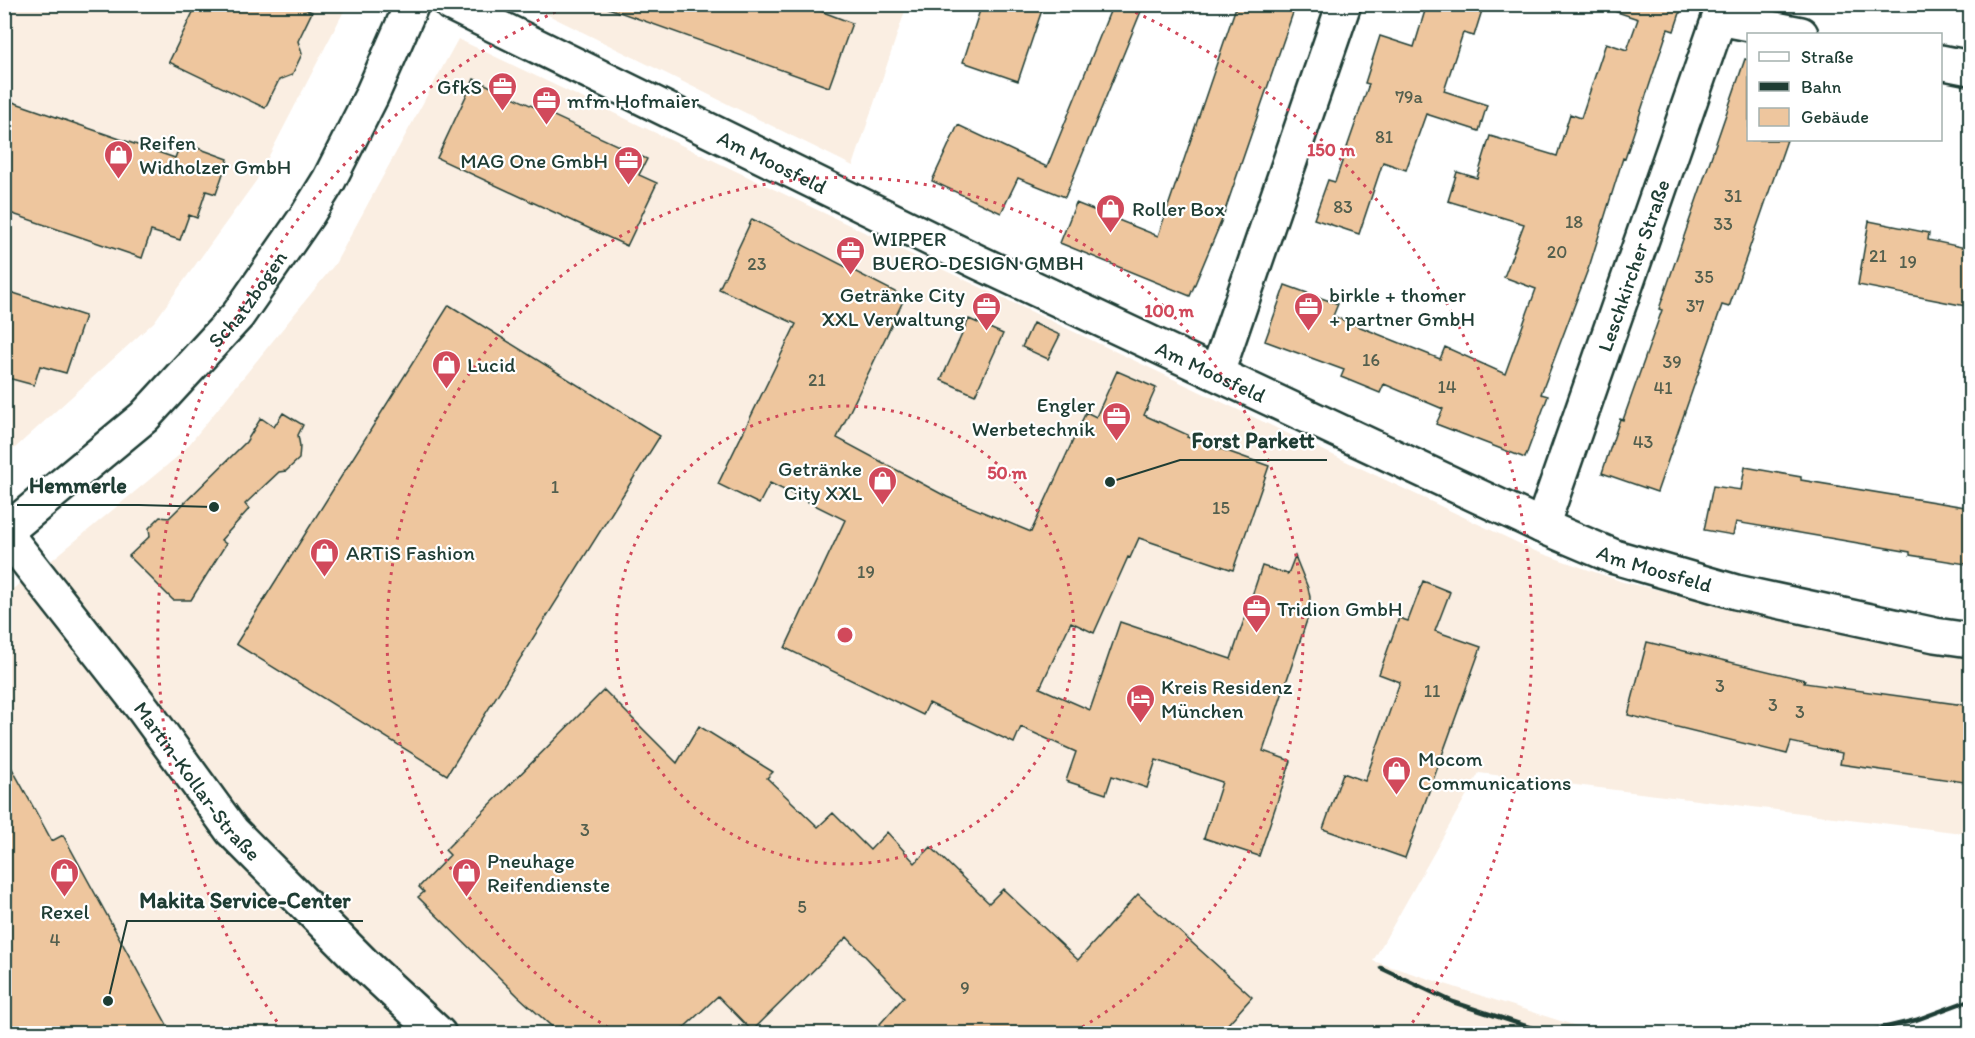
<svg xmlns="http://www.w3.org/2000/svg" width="1975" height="1038" font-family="Itim,sans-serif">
<rect width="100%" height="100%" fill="#fff"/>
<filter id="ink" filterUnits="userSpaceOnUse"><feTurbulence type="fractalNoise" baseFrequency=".0167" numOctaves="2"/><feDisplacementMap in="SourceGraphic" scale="12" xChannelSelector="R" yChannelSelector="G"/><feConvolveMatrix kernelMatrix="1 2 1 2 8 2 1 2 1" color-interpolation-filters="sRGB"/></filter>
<g filter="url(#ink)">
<path fill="#faeee2" d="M5,5H347L256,181L154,322L5,457Z
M528,5H907L853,166Z
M458,39L1535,551L1623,582L1970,658V834L1479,773L1373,961L1598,1033L5,1034V594L35,574L183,452L335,264Z"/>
<path fill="#eec69e" stroke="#1f3d34" stroke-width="1.5" d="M197,4H295L312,12L298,41L302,54L292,75L279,80L265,108L169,62Z
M608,4H802L852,23L829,87L608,8Z
M982,4H1044L1018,81L963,62Z
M1113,4H1144L1065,197L1018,178L1001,213L932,181L958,125L1047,167Z
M1237,4H1296L1221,222L1190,296L1060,243L1076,203L1158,236Z
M1427,4H1484L1474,36L1463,33L1444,91L1487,105L1479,131L1426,114L1406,170L1383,162L1359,234L1314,219L1328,180L1335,182L1369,84L1365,83L1380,36L1414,47Z
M1609,4H1683L1674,31L1668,29L1625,159L1623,158L1590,264L1541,394L1548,396L1525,458L1436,424L1443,409L1384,384L1380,393L1341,377L1344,370L1265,341L1285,285L1338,304L1333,316L1440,359L1445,347L1505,374L1536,289L1504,277L1524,224L1448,201L1457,172L1477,178L1490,136L1557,156L1570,114L1581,118L1606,43L1627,50L1638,19L1608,9Z
M1745,59L1749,60V140H1787L1729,307L1722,305L1657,492L1602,473L1620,419L1623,420L1662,310L1659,309Z
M474,79L647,159L639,175L657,183L627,246L437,158Z
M4,99L175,158L181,142L228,159L216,194L206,191L197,218L189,215L180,240L151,231L142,258L4,211Z
M752,219L905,297L837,438L947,497L1031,532L1086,412L1096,417L1117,371L1156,388L1144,415L1188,435L1187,437L1269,466L1233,570L1139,538L1130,558L1128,557L1094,633L1071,622L1040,688L1090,710L1120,622L1231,659L1262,566L1288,574L1295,556L1308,588L1310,597L1309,614L1263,751L1291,761L1259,856L1204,838L1222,782L1156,760L1147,788L1112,776L1106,794L1066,781L1076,752L1021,727L1014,743L929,703L923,715L785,648L845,520L770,483L759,504L718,484L796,324L719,289Z
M1869,221L1929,233L1928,240L1971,249V307L1858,285Z
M4,290L85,316L66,373L40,366L34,385L4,377Z
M449,305L660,436L447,775L236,644Z
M969,319L1003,334L975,395L941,380Z
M1033,323L1060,335L1048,359L1022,347Z
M283,413L303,425L298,435L300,446L299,459L286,471L279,472L245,504L249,509L221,540L226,544L191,600H173L129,556L150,536L149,528L160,517L169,518L246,442L261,418L274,427Z
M1745,467L1801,477V480L1971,508V535L1966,564L1910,555V552L1736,522L1733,535L1704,530L1713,486L1741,490Z
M1423,581L1450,592L1435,631L1481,647L1405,858L1323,829L1343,773L1365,781L1400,682L1379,674L1399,618L1408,621Z
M1647,642L1805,680L1804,683L1971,706V783L1840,764L1842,753L1791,742L1787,754L1628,715Z
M604,690L677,763L699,726L773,772L767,778L818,827L833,813L870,850L887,832L915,863L931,847L989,903L1003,889L1078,960L1138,894L1252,997L1219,1034H871L904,997L847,937L752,1031L718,996L677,1034H560L518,996L418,897L424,892L419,887L450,855L445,850Z
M4,754L52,841L63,835L172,1034H4Z"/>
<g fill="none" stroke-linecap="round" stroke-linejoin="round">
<defs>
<g id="minor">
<path id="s1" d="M451,4L978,262L1542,526L1615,557L1736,592L1935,635L1970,640"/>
<path d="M1719,18L1801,34"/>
<path d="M1940,62L1970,68"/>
<path d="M1217,373L1344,4"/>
<path id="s2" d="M1542,526L1724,4"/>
<path id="s3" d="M5,533L144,710L232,831L365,965L439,1034"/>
</g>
<g id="secondary">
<path id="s4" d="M4,533L144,417L238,315L308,214L329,180L371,97L412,4"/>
</g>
</defs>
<use href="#minor" stroke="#1f3d34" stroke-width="38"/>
<use href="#secondary" stroke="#1f3d34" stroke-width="38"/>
<use href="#minor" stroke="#fff" stroke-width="33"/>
<use href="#secondary" stroke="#fff" stroke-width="33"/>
<path stroke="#1f3d34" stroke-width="4.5" d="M1381,968L1453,1002L1541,1031L1554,1034
M1858,1034L1916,1020L1970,1000"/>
</g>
</g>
<g fill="none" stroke="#d1495b" stroke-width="3" stroke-dasharray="3 6">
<circle cx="845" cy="635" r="229"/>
<path d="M616 1032A458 458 0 1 1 1074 1032"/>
<path d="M282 1029A687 687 0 0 1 571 5M1119 5A687 687 0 0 1 1408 1029"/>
</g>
<defs>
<symbol id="office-pin" viewBox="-11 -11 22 30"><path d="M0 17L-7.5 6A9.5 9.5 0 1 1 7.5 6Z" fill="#d1495b" stroke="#fff"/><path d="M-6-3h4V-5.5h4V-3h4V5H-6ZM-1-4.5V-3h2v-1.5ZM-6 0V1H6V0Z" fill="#fff"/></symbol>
<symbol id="shop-pin" viewBox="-11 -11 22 30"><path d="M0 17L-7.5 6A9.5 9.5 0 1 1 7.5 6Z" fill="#d1495b" stroke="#fff"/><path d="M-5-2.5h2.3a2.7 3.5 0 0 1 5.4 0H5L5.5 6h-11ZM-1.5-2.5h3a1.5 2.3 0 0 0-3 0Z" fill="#fff"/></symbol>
<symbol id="hotel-pin" viewBox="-11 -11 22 30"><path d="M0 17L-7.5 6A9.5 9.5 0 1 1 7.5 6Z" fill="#d1495b" stroke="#fff"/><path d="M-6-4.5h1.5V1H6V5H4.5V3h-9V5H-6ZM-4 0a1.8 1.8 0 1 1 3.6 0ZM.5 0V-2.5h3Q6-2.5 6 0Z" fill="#fff"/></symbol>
</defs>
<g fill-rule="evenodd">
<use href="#office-pin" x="486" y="70" width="33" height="45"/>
<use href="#office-pin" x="530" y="84" width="33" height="45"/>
<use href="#shop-pin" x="102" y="138" width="33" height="45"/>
<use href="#office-pin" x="612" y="144" width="33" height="45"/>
<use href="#shop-pin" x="1094" y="192" width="33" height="45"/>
<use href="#office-pin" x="834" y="234" width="33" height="45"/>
<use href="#office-pin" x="970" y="290" width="33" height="45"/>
<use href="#office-pin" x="1292" y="290" width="33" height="45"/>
<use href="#shop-pin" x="430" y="348" width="33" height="45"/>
<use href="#office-pin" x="1100" y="400" width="33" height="45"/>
<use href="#shop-pin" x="866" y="464" width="33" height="45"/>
<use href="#shop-pin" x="308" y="536" width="33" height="45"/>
<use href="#office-pin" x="1240" y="592" width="33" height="45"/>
<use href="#hotel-pin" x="1124" y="682" width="33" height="45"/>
<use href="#shop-pin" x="1380" y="754" width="33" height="45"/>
<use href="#shop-pin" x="48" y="856" width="33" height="45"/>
<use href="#shop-pin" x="450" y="856" width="33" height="45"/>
</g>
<g text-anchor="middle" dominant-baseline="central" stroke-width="4.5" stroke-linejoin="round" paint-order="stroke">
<g font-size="18" fill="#535f4e">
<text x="1409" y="97">79a</text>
<text x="1384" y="137">81</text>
<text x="1733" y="196">31</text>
<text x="1343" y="207">83</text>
<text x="1574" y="222">18</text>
<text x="1723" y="224">33</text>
<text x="1557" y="252">20</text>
<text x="1878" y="256">21</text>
<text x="1908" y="262">19</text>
<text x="757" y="264">23</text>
<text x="1704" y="277">35</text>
<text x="1695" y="306">37</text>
<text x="1371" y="360">16</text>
<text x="1672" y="362">39</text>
<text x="817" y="380">21</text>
<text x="1447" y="387">14</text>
<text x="1663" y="388">41</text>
<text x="1643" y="442">43</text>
<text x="555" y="487">1</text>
<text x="1221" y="508">15</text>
<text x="866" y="572">19</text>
<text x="1720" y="686">3</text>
<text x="1432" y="691">11</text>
<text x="1773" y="705">3</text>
<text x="1800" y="712">3</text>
<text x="585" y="830">3</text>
<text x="802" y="907">5</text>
<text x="55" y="940">4</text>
<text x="965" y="988">9</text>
</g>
<g font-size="21" fill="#1f3d34" stroke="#fff" text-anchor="start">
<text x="482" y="86" text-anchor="end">GfkS</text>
<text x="567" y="100">mfm Hofmaier</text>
<text x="139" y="142">Reifen<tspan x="139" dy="24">Widholzer GmbH</tspan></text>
<text x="608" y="160" text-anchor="end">MAG One GmbH</text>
<text x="1132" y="208">Roller Box</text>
<text x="872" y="238">WIPPER<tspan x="872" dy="24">BUERO-DESIGN GMBH</tspan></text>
<text x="965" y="294" text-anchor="end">Getränke City<tspan x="965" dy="24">XXL Verwaltung</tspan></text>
<text x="1329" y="294">birkle + thomer<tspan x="1329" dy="24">+ partner GmbH</tspan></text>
<text x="467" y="364">Lucid</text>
<text x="1095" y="404" text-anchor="end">Engler<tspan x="1095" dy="24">Werbetechnik</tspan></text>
<text x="862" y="468" text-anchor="end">Getränke<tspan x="862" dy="24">City XXL</tspan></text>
<text x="346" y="552">ARTiS Fashion</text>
<text x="1277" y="608">Tridion GmbH</text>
<text x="1161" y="686">Kreis Residenz<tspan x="1161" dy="24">München</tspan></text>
<text x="1418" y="758">Mocom<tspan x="1418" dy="24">Communications</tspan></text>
<text x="487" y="860">Pneuhage<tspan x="487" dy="24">Reifendienste</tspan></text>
<text x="65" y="911" text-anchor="middle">Rexel</text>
</g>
<g font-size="21" fill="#1f3d34" stroke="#fff">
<text stroke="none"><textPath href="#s1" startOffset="358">Am Moosfeld</textPath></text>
<text stroke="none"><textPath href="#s2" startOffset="276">Leschkircher Straße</textPath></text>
<text stroke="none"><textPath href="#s4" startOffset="339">Schatzbogen</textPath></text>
<text stroke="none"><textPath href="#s1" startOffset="844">Am Moosfeld</textPath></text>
<text stroke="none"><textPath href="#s1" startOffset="1330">Am Moosfeld</textPath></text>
<text stroke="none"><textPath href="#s3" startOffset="314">Martin-Kollar-Straße</textPath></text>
</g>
</g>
<circle cx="845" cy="635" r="9" fill="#d1495b" stroke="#fff" stroke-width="3"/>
<g font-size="18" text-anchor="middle" font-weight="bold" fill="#d1495b" stroke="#fff" stroke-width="4.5" stroke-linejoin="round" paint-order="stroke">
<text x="1331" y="156">150 m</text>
<text x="1169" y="317">100 m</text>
<text x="1007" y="479">50 m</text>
</g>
<path fill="none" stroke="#1f3d34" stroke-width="2" d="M1110 482L1180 460H1327M214 507L139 505H17M108 1001L127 921H363"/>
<g fill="#1f3d34" stroke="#fff" stroke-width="2">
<circle cx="1110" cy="482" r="6"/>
<circle cx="214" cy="507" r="6"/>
<circle cx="108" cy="1001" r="6"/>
</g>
<g font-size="22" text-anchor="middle" font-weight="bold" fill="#1f3d34" stroke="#fff" stroke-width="4.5" stroke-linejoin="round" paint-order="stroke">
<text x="1253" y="448">Forst Parkett</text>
<text x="78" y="493">Hemmerle</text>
<text x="245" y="908">Makita Service-Center</text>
</g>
<rect width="1975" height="1038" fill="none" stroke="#fff" stroke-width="24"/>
<rect x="12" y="12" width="1951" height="1014" fill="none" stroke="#1f3d34" stroke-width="2" filter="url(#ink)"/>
<rect x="1747" y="33" width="195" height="108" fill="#ffffff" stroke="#a5b1ae" stroke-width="1.5"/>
<rect x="1759" y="52" width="30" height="9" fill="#ffffff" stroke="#a5b1ae" stroke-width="1.5"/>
<text x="1801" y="63" font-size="18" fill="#1f3d34">Straße</text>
<rect x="1759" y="82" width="30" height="9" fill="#1f3d34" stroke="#a5b1ae" stroke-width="1.5"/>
<text x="1801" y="93" font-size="18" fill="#1f3d34">Bahn</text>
<rect x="1759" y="108" width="30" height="18" fill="#eec69e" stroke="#a5b1ae" stroke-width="1.5"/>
<text x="1801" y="123" font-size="18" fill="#1f3d34">Gebäude</text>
</svg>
